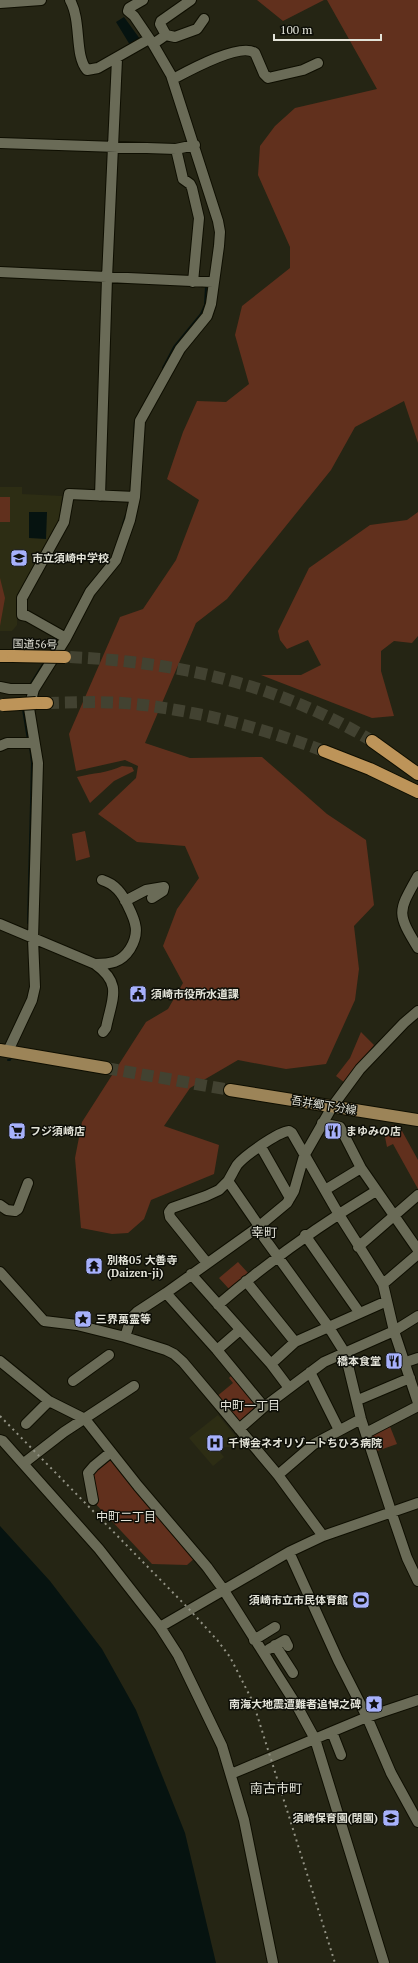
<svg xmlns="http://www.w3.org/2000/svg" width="418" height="1963" font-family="'PT Serif','Noto Sans JP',serif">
<rect width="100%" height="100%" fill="#252514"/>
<path fill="#2d2d14" d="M0,487H22V494L62,496L59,523L18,594L17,625L12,631H0Z
M218,1415L238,1439L234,1447H222L219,1451L224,1457L213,1466L189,1438Z"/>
<path fill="#61301d" d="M257,0H324L283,21Z
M327,0H418V443L404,401L355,427L331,470L227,599L196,623L145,743L190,758L262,757L327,814L366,840L374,905L354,926L359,969L355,1000L326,1064L286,1069L238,1060L190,1088L164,1126L219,1145L214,1174L151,1200L144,1219L128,1233L112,1234L81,1228L75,1158L82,1122L146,1022L168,1009L183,983L163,946L177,909L199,878L185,846L137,842L98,814L136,778L138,766L125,760L76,771L69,734L120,617L143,609L176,560L199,500L167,479L183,432L197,401L226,402L249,384L235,335L242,306L290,268V247L258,175L260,146L275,126L295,108L377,89Z
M0,497H10V522H0Z
M418,512V636L412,643L394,641L381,651V671L394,716L372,718L261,675H301L321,665L308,640L287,649L280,640L278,631L309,568L370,525L407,520Z
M0,578L5,598L0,626Z
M122,766L132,767L134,771L114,781L90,803L77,777C93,773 108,773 122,766Z
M85,831L90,857L76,861L72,834Z
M361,1032L374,1045L345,1083L336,1076L350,1058Z
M392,1125L402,1127V1131L418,1160V1189L393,1144L387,1147L385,1137Z
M238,1262L249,1274L230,1290L219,1278Z
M233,1374L260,1405L238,1424L216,1397L233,1383L229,1378Z
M389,1424L397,1444L377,1451L371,1434Z
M111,1458L196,1557L187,1565L152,1564L93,1501L92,1475Z"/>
<path fill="#061310" d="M124,17L140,39L130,45L116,22Z
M29,512H47L46,539L29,538Z
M0,1526L50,1581L102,1649L136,1710L185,1833L216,1963H0Z"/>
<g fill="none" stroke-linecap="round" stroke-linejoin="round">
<path stroke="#061310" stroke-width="2" d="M163,368L174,347L201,314L205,305L206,287
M133,456L135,421L156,382
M123,524L126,515
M86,589L99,574
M50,652L59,638
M30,685L45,661
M23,709L28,740
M28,923L32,763L30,747
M8,1060H10L11,1057"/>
<path stroke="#424231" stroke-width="12" stroke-dasharray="12 6" stroke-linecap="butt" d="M106,1068L230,1090"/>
<path stroke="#424231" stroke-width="12" stroke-dasharray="12 6" stroke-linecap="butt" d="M70,657C177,662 279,684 372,741
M47,703C79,702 112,701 144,705C206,713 265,729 324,751"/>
<defs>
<path id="minor" d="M70,0C82,22 74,55 87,70L98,68L149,39
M0,3L41,0
M166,35L160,24L161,21L191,0
M153,44L166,35L175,37L197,29L204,19
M173,79C188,71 241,42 255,53L264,74L268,78L303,70L318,63
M0,143L176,149L195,145
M176,149L183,179L190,184L192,188L199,218L193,282
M0,272L213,282
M100,496L107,278L117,59
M66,638L27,616L22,615V598L64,522L69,494L135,497
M0,687L10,689H34
M0,746L7,743H34
M418,876C398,912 396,912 418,948
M125,901L146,890L164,887L163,891L152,898
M0,924L95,964C123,984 112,998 106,1028L103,1032
M95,964C110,964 121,963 130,949C140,933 136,922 128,906C122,893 115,884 102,880
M8,1051L32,1000L35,987L33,939L38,763L29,708L34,689L66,638L90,592L116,560L130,520L135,497L140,421L180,349L207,316L211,304L219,246L220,232L218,221L171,75L153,44L134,16L128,11L129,8L143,0
M322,1123L340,1127L361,1168L418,1250
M261,1147L290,1198
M325,1190L361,1168
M0,1205L7,1210L15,1211L18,1209L28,1183
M259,1226L228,1181C231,1176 234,1170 237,1165C244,1156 278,1132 289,1131L292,1133L338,1213L383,1284L394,1331L418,1403
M257,1228L328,1326L345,1353L361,1419L391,1511L407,1558L418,1581
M305,1235L359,1312
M358,1247L418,1195
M207,1263L170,1217L169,1212L172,1208L206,1196L219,1190L228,1181
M0,1272L44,1321L77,1325L125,1337L166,1350L174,1354L183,1362L278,1475L323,1536L418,1503
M191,1274L271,1364L289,1388
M246,1281L295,1342
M383,1284L418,1254
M166,1293L217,1350
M218,1305C269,1261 318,1226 376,1191
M240,1330L217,1350L264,1407
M125,1337L131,1318L137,1312L166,1293L257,1228L287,1203L294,1191L304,1156L332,1107L360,1069L404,1023L418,1011
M0,1361L49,1401L85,1419L138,1486L207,1567L223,1589L297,1706L315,1739L384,1963
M406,1362L418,1358
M271,1364L295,1342L387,1301
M310,1372L339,1430
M73,1381L109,1355
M358,1400L410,1378
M26,1424L49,1401
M239,1429L264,1407L324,1362L394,1331L418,1316
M366,1433L418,1406
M0,1440L3,1441L99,1549L160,1627L178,1655L222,1746L244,1820L273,1963
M24,1463L64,1432L134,1386
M278,1475L314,1444L361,1419
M93,1500L88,1473L94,1466L111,1452
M289,1552L338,1660L367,1717L391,1773L418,1822
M160,1627L289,1552L323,1536
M254,1640L275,1627
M275,1645L293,1673
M269,1649L285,1640L288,1646
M332,1732L341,1755
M231,1774L367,1717L418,1700"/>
<path id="major" d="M0,1050L106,1068
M230,1090L418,1120"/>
<path id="highway" d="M0,656H13
M36,703H47
M372,741L418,774
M324,751L370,769L418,792"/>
</defs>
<use href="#minor" stroke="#0e0e01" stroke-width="12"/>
<use href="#major" stroke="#0e0e01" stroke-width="14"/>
<use href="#highway" stroke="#0e0e01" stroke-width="14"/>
<use href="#minor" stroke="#6a6b57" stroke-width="10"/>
<use href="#major" stroke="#9c8458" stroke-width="12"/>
<use href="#highway" stroke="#bd9459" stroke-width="12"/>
<path stroke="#939385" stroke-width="2" stroke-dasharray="2 4" stroke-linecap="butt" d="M0,1416L189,1609L218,1641L230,1657L253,1702L335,1963"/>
<defs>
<path id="highway-bridge" d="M13,656L65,657
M3,705L36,703"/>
</defs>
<use href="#highway-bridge" stroke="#0e0e01" stroke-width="14" stroke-linecap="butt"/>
<use href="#highway-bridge" stroke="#bd9459" stroke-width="12"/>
</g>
<defs>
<symbol id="school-square" viewBox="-11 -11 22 22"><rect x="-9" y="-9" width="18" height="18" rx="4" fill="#a7b1fc" stroke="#0d0e07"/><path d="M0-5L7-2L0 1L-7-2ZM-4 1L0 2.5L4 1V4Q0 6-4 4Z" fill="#111"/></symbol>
<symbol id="civic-square" viewBox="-11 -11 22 22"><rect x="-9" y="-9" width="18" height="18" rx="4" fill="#a7b1fc" stroke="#0d0e07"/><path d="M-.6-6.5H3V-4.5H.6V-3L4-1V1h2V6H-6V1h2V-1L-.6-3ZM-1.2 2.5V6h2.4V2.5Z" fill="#111"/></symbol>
<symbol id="supermarket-square" viewBox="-11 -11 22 22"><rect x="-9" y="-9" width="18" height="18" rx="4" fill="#a7b1fc" stroke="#0d0e07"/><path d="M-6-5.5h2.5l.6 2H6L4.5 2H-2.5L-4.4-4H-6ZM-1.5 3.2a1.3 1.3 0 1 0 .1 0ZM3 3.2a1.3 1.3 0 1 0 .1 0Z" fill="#111"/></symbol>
<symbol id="restaurant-square" viewBox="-11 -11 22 22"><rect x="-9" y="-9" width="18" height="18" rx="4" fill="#a7b1fc" stroke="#0d0e07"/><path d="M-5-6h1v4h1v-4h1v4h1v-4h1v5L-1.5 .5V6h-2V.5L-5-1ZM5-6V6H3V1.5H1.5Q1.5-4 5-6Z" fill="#111"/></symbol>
<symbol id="temple-square" viewBox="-11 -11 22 22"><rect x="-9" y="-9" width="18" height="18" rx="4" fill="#a7b1fc" stroke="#0d0e07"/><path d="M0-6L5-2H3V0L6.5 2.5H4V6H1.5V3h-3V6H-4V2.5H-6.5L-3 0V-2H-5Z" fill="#111"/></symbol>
<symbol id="sight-square" viewBox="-11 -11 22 22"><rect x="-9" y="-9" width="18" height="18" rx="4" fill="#a7b1fc" stroke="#0d0e07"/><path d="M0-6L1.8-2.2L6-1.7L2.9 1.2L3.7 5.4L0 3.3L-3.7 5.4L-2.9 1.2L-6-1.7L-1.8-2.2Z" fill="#111"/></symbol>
<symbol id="hospital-square" viewBox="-11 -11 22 22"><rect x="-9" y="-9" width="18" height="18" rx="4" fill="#a7b1fc" stroke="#0d0e07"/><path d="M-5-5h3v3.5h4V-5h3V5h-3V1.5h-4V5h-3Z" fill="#111"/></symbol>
<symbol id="stadium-square" viewBox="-11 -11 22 22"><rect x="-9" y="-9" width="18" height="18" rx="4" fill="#a7b1fc" stroke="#0d0e07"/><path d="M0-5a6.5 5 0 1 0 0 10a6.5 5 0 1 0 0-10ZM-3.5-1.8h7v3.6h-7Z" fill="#111"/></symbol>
</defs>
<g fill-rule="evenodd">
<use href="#school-square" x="9" y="548" width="20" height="20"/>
<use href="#civic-square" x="128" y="984" width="20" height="20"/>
<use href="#supermarket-square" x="7" y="1121" width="20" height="20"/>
<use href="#restaurant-square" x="323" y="1121" width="20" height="20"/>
<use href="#temple-square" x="84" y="1256" width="20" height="20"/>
<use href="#sight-square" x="73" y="1309" width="20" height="20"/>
<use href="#restaurant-square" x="384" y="1351" width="20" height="20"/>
<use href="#hospital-square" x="205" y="1433" width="20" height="20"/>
<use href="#stadium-square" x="351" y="1590" width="20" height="20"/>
<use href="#sight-square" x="364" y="1694" width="20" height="20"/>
<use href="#school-square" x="381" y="1808" width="20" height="20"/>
</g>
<g text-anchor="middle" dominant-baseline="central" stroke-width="3" stroke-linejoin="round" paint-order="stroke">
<g font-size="11" font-weight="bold" fill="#e3e3d8" stroke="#0d0e07" text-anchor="start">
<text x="32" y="558">市立須崎中学校</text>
<text x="151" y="994">須崎市役所水道課</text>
<text x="30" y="1131">フジ須崎店</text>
<text x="346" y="1131">まゆみの店</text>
<text x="107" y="1260">別格05 大善寺<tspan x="107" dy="13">(Daizen-ji)</tspan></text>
<text x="96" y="1319">三界萬霊等</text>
<text x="381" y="1361" text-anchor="end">橋本食堂</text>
<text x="228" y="1443">千博会ネオリゾートちひろ病院</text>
<text x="348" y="1600" text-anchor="end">須崎市立市民体育館</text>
<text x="361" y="1704" text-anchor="end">南海大地震遭難者追悼之碑</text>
<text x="378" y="1818" text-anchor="end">須崎保育園(閉園)</text>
</g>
<g font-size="11" fill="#e3e3d8" stroke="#0d0e07">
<text transform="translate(35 644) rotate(1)">国道56号</text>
<text transform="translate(324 1105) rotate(9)">吾井郷下分線</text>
</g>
<g font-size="12" fill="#e3e3d8" stroke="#0d0e07">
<text x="250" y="1405">中町一丁目</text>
<text x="126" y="1516">中町二丁目</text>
</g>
<g font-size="13" fill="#e3e3d8" stroke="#0d0e07">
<text x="264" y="1232">幸町</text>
<text x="276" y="1788">南古市町</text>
</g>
</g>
<path d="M274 34v6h107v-6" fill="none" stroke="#e3e3d8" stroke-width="2"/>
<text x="280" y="34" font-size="12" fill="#e3e3d8" stroke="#0d0e07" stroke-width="3" paint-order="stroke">100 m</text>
</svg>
